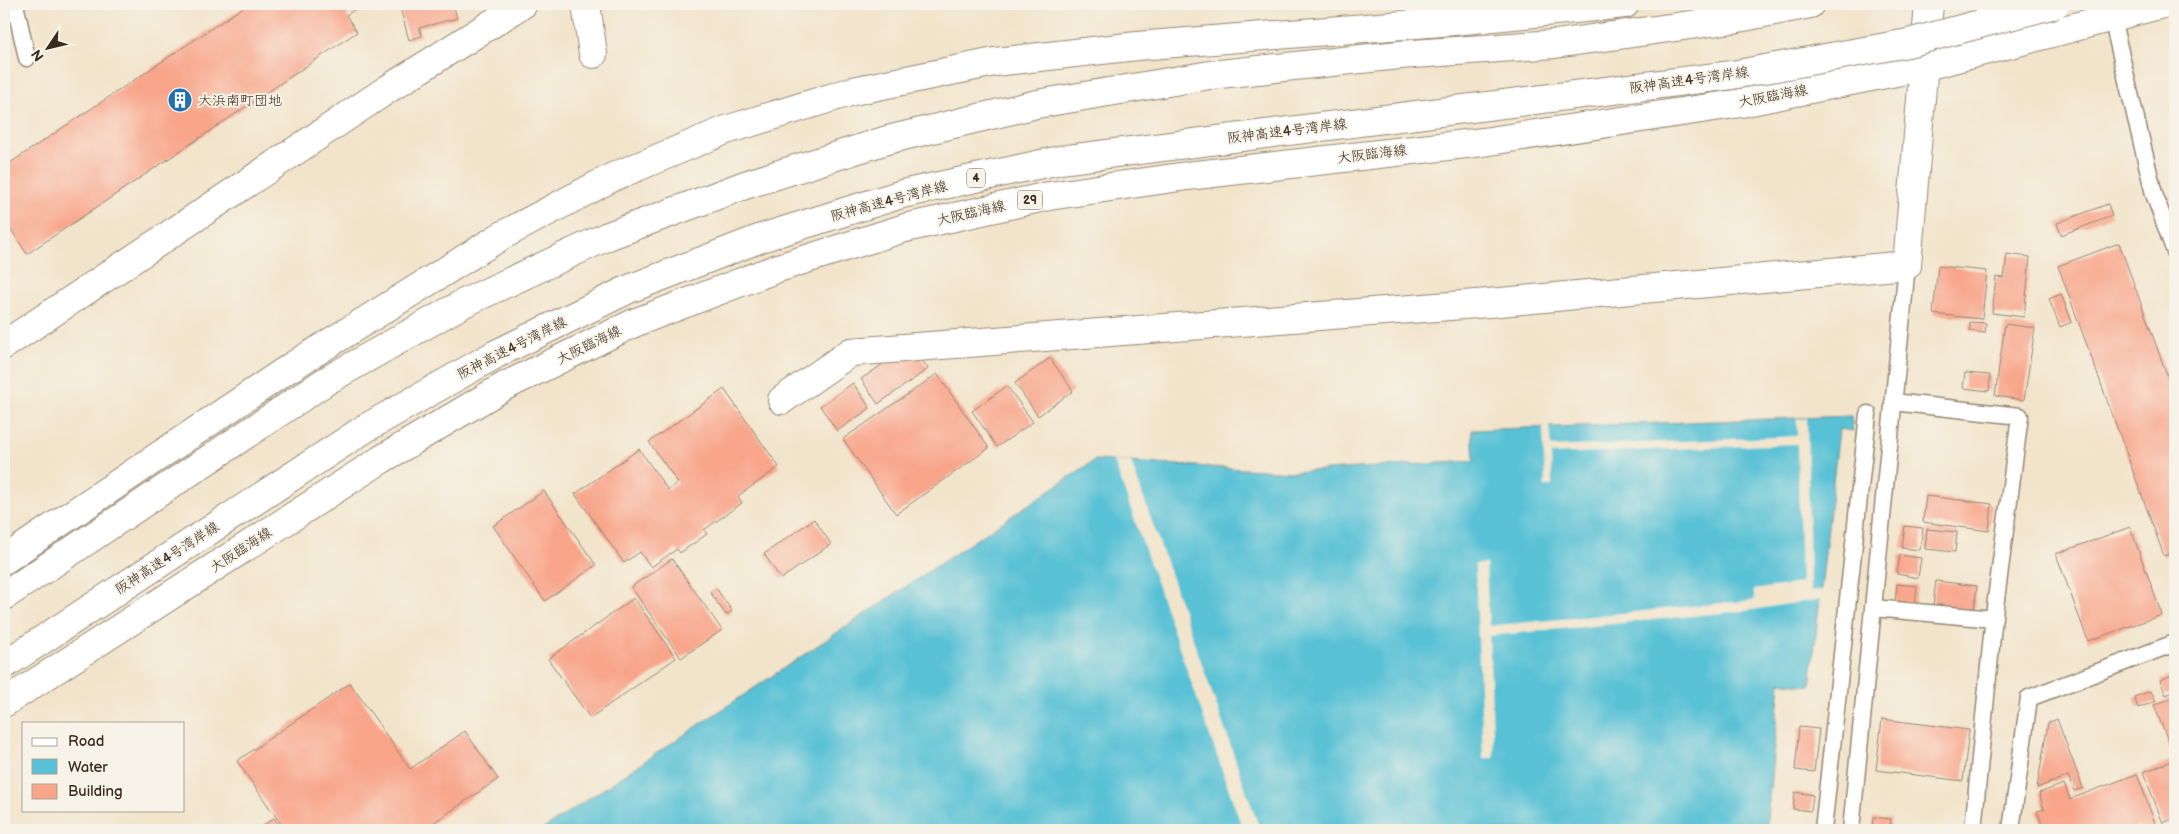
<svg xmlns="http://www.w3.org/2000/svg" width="2179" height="834" font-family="'Balsamiq Sans','Klee One',sans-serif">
<rect width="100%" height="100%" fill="#f7f3e8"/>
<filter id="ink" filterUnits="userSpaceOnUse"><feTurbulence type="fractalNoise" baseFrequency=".02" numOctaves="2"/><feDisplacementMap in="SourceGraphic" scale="10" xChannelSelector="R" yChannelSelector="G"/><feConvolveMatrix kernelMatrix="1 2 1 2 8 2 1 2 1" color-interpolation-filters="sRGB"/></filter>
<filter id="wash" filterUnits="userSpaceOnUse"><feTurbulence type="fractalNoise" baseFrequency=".0096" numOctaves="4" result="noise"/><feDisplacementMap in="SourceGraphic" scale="20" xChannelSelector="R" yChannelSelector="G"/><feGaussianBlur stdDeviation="1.12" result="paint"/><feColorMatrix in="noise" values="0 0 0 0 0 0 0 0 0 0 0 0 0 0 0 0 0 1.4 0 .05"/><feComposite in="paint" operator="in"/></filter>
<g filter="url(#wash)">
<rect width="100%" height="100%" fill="#f2e4cb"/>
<path fill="#59c1d5" stroke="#4a767a" d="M1851,416L1853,431L1839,429L1810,686L1780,682L1766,830H542L1095,460L1293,472L1474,461L1472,430Z"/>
<path fill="#f2e4cb" d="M1807,418L1810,592L1822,590L1821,599L1752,610L1489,636L1494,758H1483L1475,564H1486L1489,626L1755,600L1753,590L1801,583L1797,444L1551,454L1552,486H1545L1543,427H1549L1551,447L1797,436V419Z
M1114,461L1131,462L1260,830H1243Z"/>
<g id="blocks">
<path fill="#f8a58a" d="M248,4H357L359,7L346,15L357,32L27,254L12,231L4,236V167Z
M399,4H453L457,18L419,28L422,36L409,40Z
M2108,204L2112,216L2061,235L2057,223Z
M2119,243L2175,397V552L2164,556L2058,266Z
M2007,254L2030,257L2024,317L1992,313L1996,277L2004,278Z
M1938,266L1987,271L1982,319L1933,314Z
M2061,294L2072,322L2060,327L2049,299Z
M1970,322L1986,323L1985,333L1970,331Z
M2005,324L2035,328L2024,400L1995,396Z
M920,357L928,369L878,404L861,379L886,362Z
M1050,358L1073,391L1038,416L1015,383Z
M1965,373L1990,375L1989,391L1963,388Z
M937,374L989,448L896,514L843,439Z
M853,383L870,408L837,431L820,406Z
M1007,386L1033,422L997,447L972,411Z
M724,389L779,467L738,496L742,503L704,530L707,534L680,553L677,549L651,567L640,552L624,563L575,494L639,449L668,490L678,483L649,442Z
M544,491L596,565L545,601L493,526Z
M1926,496L1992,504L1989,531L1923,522Z
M814,519L831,544L781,579L764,554Z
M1905,526L1923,528L1920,550L1902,548Z
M2130,527L2162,615L2088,641L2056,554Z
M1927,529L1957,532L1955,552L1925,549Z
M1900,555L1921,558L1918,578L1897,574Z
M672,559L722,630L681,658L631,587Z
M1936,581L1977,586L1974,611L1933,605Z
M1897,584L1917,586L1915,604L1895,602Z
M716,588L732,611L726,615L710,592Z
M634,598L676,658L590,718L548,659Z
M2172,675L2175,691L2166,695L2160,680Z
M350,683L410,769L465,731L498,779L423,830H285L237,761Z
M2151,691L2156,701L2138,708L2134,697Z
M2175,697V746L2171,748L2154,705Z
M1882,719L1969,730L1963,781L1876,770Z
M2057,719L2083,788L2074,791L2068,776L2037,788L2048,723Z
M1799,727L1819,729L1814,772L1795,770Z
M2175,760V818L2163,823L2143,772Z
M2137,774L2156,826L2145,830H2140L2139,827L2132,830H2044L2037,811L2044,809L2039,793L2064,784L2070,799Z
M1795,792L1813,795L1811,811L1793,809Z
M1873,817L1891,819L1890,830H1872Z
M274,818L282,830H256Z"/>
</g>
</g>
<g filter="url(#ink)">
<use href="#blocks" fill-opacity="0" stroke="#968774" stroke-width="1"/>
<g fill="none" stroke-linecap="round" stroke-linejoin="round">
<defs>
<path id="lane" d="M15,4L27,58
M2112,18L2154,194L2175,252
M1893,402L2020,416L1994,615L1973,830
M1873,608L1994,619
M1823,830L1868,414
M1851,830L1907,265
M2011,830L2029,698L2175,643"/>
<path id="street" d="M586,4L593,54
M4,345L388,89L523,4
M782,400L851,352L1489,303L1907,265"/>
<path id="secondary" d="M1907,265L1929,4"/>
<path id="primary" d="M4,560L291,367L503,235L613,177L726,130L853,91L995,62L1137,46L1454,21L1625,4
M4,703L382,459L505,386L634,323L778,268L905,228L1049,196L1187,176L1483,142L1741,103L1926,66L2163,4"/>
<path id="highway" d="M4,596L326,381L464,303L608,236L745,185L887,140L1037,104L1210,75L1399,55L1555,44L1733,19L1810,4"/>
</defs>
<use href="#lane" stroke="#968774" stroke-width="19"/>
<use href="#street" stroke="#968774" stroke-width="30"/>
<use href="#secondary" stroke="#968774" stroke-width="30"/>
<use href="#primary" stroke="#968774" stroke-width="30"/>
<use href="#highway" stroke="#968774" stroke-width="30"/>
<use href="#lane" stroke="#fff" stroke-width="16"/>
<use href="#street" stroke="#fff" stroke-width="28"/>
<use href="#secondary" stroke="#fff" stroke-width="28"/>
<use href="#primary" stroke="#fff" stroke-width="28"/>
<use href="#highway" stroke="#fff" stroke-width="28"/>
<defs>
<path id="highway-bridge" d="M4,665L366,428L496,354L629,289L764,237L902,194L1060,160L1732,75L1908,43L2055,4"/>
</defs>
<use href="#highway-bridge" stroke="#968774" stroke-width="30" stroke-linecap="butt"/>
<use href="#highway-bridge" stroke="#fff" stroke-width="28"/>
</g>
</g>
<defs>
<symbol id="building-disc" viewBox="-11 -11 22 22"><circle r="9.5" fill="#1f6fb2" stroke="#f7f3e8"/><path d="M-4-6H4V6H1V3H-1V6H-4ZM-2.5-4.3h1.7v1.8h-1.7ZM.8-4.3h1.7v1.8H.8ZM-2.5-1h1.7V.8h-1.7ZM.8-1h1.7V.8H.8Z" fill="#fff"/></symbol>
</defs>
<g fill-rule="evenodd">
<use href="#building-disc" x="166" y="86" width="28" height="28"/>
</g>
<g text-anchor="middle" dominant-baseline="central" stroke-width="4" stroke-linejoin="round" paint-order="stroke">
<g fill="#f7f3e8" stroke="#73665b" stroke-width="1">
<rect x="967" y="168.5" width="18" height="19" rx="4"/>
<rect x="1017.5" y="190.5" width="25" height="19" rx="4"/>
</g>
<g font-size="12" font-weight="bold" fill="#3b2a1e">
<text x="976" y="178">4</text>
<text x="1030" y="200">29</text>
</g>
<g font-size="14" fill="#3b2a1e" stroke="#f7f3e8">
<text transform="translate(1689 80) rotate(-8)">阪神高速4号湾岸線</text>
<text transform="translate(1773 96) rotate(-11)">大阪臨海線</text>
<text transform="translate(1287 131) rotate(-7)">阪神高速4号湾岸線</text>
<text transform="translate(1372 154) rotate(-7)">大阪臨海線</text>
<text transform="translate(889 201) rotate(-15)">阪神高速4号湾岸線</text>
<text transform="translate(971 213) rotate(-13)">大阪臨海線</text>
<text transform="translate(589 345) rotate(-26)">大阪臨海線</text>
<text transform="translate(512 348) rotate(-27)">阪神高速4号湾岸線</text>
<text transform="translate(241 550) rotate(-33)">大阪臨海線</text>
<text transform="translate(167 558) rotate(-33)">阪神高速4号湾岸線</text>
</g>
<g font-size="14" fill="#3b2a1e" stroke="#f7f3e8" text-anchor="start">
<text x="198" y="100">大浜南町団地</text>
</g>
</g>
<rect width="2179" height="834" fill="none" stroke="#f7f3e8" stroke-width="20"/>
<rect x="22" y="722" width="162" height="90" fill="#f7f3e8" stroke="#aca397"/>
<rect x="32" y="738" width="25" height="8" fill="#ffffff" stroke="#aca397"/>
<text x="68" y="746" font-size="15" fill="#3b2a1e">Road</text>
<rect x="32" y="759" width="25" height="15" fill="#59c1d5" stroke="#aca397"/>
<text x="68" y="772" font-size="15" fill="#3b2a1e">Water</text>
<rect x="32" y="784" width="25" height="15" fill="#f8a58a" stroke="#aca397"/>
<text x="68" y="796" font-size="15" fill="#3b2a1e">Building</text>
<g transform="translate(48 48) rotate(235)" stroke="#f7f3e8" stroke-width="4" paint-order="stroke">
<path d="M0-4L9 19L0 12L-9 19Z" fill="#3b2a1e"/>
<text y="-8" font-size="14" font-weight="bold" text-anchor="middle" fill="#3b2a1e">N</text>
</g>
</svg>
